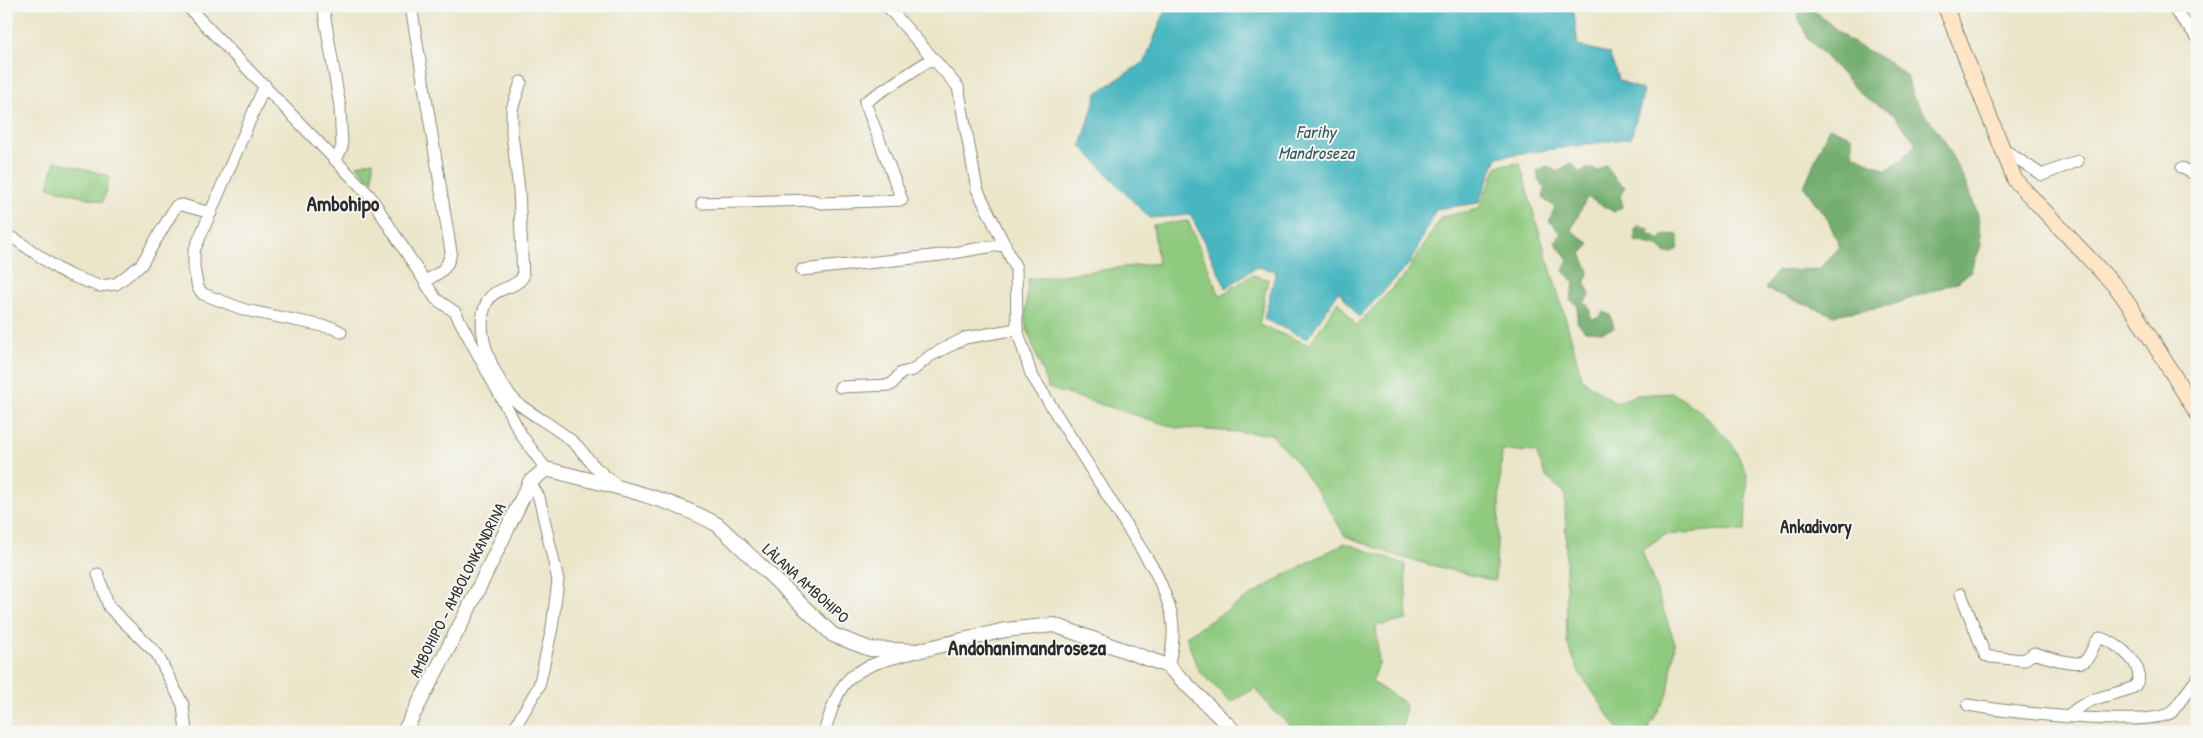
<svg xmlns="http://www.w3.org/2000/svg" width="2203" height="738" font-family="'Patrick Hand',sans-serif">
<rect width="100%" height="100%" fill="#f6f6f2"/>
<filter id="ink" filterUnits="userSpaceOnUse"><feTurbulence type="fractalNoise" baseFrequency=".02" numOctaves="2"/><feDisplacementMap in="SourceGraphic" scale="10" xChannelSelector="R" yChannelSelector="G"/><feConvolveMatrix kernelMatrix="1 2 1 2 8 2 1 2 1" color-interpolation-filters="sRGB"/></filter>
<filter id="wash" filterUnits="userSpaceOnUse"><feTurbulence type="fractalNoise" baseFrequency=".0096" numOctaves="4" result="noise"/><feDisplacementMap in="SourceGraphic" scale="20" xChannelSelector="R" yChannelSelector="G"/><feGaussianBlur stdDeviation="1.12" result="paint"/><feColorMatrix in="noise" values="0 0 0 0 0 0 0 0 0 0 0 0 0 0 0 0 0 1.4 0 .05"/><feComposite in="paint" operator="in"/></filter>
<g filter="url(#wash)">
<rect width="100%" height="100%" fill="#ebe5c9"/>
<path fill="#8fca7f" stroke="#5d7a55" d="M55,161L110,176L103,202L48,187Z
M373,161V180L370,181L357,165Z
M1520,163C1538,235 1564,306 1582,379L1615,403L1637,395L1673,393L1701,412L1733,445L1747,475L1745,531L1719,530L1664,535L1642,550L1675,643L1668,694L1646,732L1619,730L1579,672L1567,643L1565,493L1546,477L1536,452L1502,450L1495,581L1403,558L1345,536L1325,502L1294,459L1271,434L1177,428L1048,388L1025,323L1028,279L1158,263L1153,225L1188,221L1220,296L1252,275L1268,279L1259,325L1309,345L1338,301L1356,326L1406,274L1441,217L1479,209L1497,166Z
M1345,543L1405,564L1407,620L1376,626L1379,664L1372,682L1406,704L1402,732H1298L1271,709L1256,688L1231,702L1198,670L1186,636L1284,575Z"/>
<path fill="#73ae6e" stroke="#4f6c4c" d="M1809,6L1848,40L1889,62L1907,76L1913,97L1944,140L1966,184L1978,215L1981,246L1970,272L1958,282L1892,305L1833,315L1765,289L1777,271L1819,269L1840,247L1828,220L1804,187L1829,127L1852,137V154L1886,170L1903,159L1916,143L1893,114L1862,95L1807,37L1797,14Z
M1571,163L1580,172L1587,168L1598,171L1606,165L1616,180L1625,187L1620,196L1623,206L1614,212L1587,197L1571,230L1590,244L1581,254L1589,271L1585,281L1590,296L1584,302L1590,309V319L1599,318L1603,312L1610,315L1614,328L1603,332L1585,331L1577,322L1578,305L1570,300L1575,283L1563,271L1568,259L1555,243L1561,233L1549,221L1555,207L1543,199L1545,189L1538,179L1537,171L1547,166L1557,172Z
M1639,225L1649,229L1648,236L1654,235L1659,240L1665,234L1678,235V248L1672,253H1665L1658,246C1649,246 1644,241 1635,241V230Z"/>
<path fill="#47b6c0" stroke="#397076" d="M1167,6H1573L1578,46L1609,53L1619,80L1644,91L1631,138L1497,157L1479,203L1436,209L1410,263L1359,317L1339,291L1307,339L1264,319L1276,271L1256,267L1226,288L1191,215L1149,218L1081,146L1097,93L1145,61Z"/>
</g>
<g filter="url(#ink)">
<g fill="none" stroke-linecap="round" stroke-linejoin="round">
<defs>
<path id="minor" d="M187,6L370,196L436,299L455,312L522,436L546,469
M323,6L340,107L342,147L336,160
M411,6L451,252C448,269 440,273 425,281
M887,6L958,87L977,189L1016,268L1017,329L1031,374L1155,571C1172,608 1179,626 1168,666
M2176,12L2197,37
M521,82L512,109V134L519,190L523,277C514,290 494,287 487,302C472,332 496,385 520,405C537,418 557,428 573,442C582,450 588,460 596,468C604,475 612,481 619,488
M265,85L194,251V268L198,288L203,294L245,310L333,328L341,332
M2003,146L2006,151L2042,175L2078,161
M2182,168L2197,175
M702,203L812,200L821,203L902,200L865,102L933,58
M6,237L15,239L58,269L69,275L99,286L116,284L141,265L176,206L182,205L211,213
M802,270L941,255L1005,244
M840,387L891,385L901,373L913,370L930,356L965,338L1017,329
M98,574L109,607L157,654L183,705L186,732
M1961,594L1985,655L1991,657L2024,660L2034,653C2043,656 2077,667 2085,661C2092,655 2092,644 2100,638C2117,642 2151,668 2134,687C2108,698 2089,695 2067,717
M1968,705C2003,711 2147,729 2172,712L2197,679
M512,732L539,686L552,628L558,580L539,497L530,482
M824,732C830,716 835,695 846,682C862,664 890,659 913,653"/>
<path id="tertiary" d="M404,732L465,616L530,482L546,469C601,483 669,497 718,525L833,635L870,649L917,651L1005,630L1054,625L1168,666L1235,732"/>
<path id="secondary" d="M1945,6L2015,180L2117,288L2138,318L2197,413"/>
</defs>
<use href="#minor" stroke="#8b887a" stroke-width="13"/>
<use href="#tertiary" stroke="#8b887a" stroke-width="16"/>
<use href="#secondary" stroke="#8b887a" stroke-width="17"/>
<use href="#minor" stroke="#fff" stroke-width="11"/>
<use href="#tertiary" stroke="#fff" stroke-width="14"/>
<use href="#secondary" stroke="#fde5c5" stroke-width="15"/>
</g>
</g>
<g text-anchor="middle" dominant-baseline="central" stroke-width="4" stroke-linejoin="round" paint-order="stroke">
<g font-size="16" fill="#2b2b2b" stroke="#f6f6f2">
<text transform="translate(806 583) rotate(42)">LÀLANA AMBOHIPO</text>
<text transform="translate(457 590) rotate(-63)">AMBOHIPO - AMBOLONKANDRINA</text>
</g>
<g font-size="18" font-style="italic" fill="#355c5f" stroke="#f6f6f2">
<text x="1316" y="131">Farihy<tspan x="1316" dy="21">Mandroseza</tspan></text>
</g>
<g font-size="18" font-weight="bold" fill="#2b2b2b" stroke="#f6f6f2">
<text x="1816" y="526">Ankadivory</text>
</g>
<g font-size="21" font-weight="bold" fill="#2b2b2b" stroke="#f6f6f2">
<text x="343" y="203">Ambohipo</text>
<text x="1027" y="647">Andohanimandroseza</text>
</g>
</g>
<rect width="2203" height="738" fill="none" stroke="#f6f6f2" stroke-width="25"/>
</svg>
